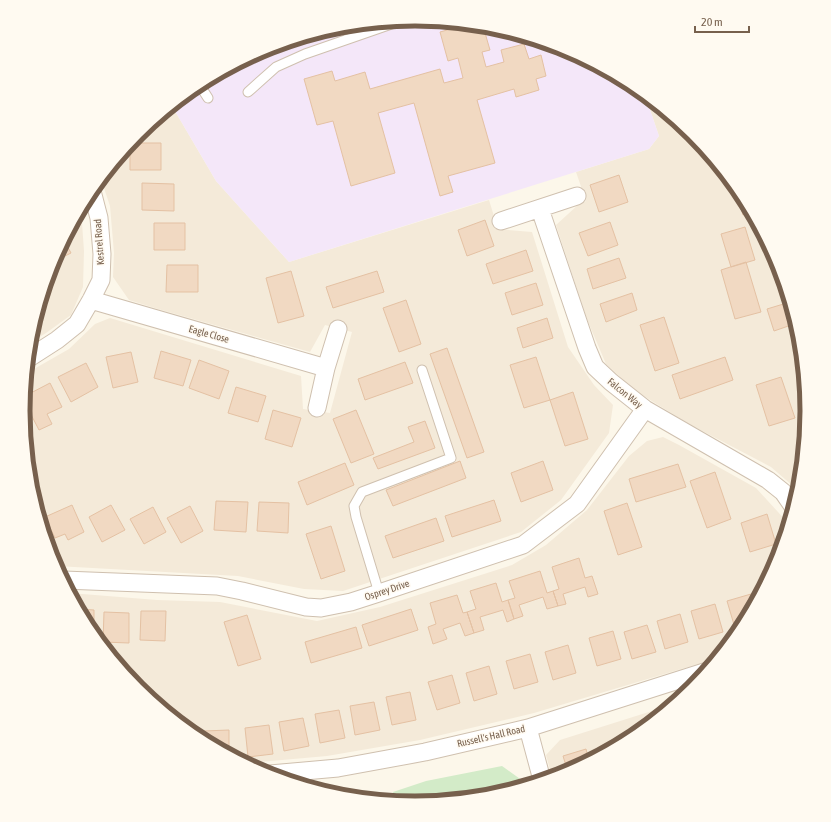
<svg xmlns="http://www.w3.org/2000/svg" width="831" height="822" font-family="'Asap Condensed',sans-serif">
<rect width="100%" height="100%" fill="#fcf7ea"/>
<path fill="#f4ead9" d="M261,51L217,79L215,76Z
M645,95L693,134L742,193L778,261L800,335L807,411L800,488L798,494L793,486L771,467L689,424L634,390L606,364L586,317L556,225L579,204L586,201L576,172L649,149L659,136Z
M172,106L216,181L289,262L489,200L498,229L532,232L568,347L594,385L613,405L609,433L561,500L521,532L343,591L304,589L238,576L56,566L53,561L31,487L24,411L27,373L69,349L95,324L110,318L301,376L303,409L330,413L352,332L325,325L310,352L158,309L129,300L113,277L114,253L110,206L101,179L138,134Z
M81,209L84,251L83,287L71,315L46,333L30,343L31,334L53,261Z
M663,437L679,445L756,488L789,524L778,561L741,629L718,658L534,713L420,740L327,756L247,763L198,737L138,688L89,629L70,593L157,600L220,602L317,621L380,607L512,565L546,545L587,510L629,456L647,441Z
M674,704L633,737L565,773L552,777L546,755L560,740Z"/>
<path fill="#f4e7f9" d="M416,19L492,27L566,49L633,85L645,95L659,136L649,149L289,262L216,181L172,106L198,85L215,76L217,79L266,49L339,26Z"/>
<path fill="#d3ebc8" d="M502,766L523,781L525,786L492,796L415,803L396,801L393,792L426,781Z"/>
<path fill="#f1d9c2" stroke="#e4c1a3" d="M468,24L483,26L490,50L482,52L486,67L504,62L501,50L524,44L529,59L541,55L546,76L536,79L539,90L516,97L514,89L477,100L495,163L448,176L453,192L440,196L414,103L378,113L395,173L351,186L333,121L317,125L304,79L332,71L335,81L365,72L370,89L440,69L444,83L463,78L458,58L448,61L440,32Z
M131,143H161V170H130V144Z
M619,175L628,202L599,212L590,185Z
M142,183L174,184V211L142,210Z
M741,193L752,212L743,215L737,195Z
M485,220L494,246L467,256L458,230Z
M610,222L618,245L588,256L579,233Z
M154,223H185V250H154Z
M745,227L755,260L731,267L721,234Z
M64,240L71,253L53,262V261Z
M526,250L533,271L493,284L486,264Z
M619,258L626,278L593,289L587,269Z
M746,262L761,312L735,319L721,270Z
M167,265H198V292H166Z
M291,271L304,316L278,323L266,278Z
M377,271L384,292L333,308L326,287Z
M536,283L543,305L512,315L505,293Z
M632,293L637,310L606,322L600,304Z
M406,300L421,344L399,352L383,308Z
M790,302L797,323L774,331L767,309Z
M664,317L679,363L655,371L640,325Z
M547,318L553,338L523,348L517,328Z
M447,348L484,452L467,458L430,354Z
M161,351L191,360L183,386L154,378Z
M131,352L138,382L113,388L106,357Z
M536,357L550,400L524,408L510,365Z
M725,357L733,380L680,399L672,375Z
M199,360L229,371L219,399L189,388Z
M405,362L413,383L365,400L358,379Z
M86,363L98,387L71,402L58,377Z
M781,377L795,418L769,426L756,385Z
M50,383L62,407L47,414L52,424L39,430L24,401L25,396Z
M236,387L266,396L258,422L228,413Z
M573,392L588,439L565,446L550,400Z
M273,410L301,418L292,447L265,439Z
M356,410L374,454L351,463L333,419Z
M807,414L806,426L802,416Z
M425,421L435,448L378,469L373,458L414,442L408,427Z
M25,428L31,440L27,442Z
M460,461L466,478L393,506L386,490Z
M543,461L553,490L521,502L511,473Z
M345,463L354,485L307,505L298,482Z
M678,464L686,487L636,502L629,479Z
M715,472L731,519L707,528L690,481Z
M494,500L501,521L452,537L445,516Z
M216,501L248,502L246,532L214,530Z
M259,502L289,503L288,533L257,531Z
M627,503L642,547L618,555L604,511Z
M72,505L84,532L68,540L65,534L55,538L45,517Z
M111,505L125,530L102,542L89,517Z
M190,506L203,531L181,543L167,518Z
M153,507L166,532L144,544L130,519Z
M767,514L776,544L750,552L741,523Z
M436,518L444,541L393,558L385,536Z
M331,526L345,571L321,579L306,534Z
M579,558L585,578L592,576L598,594L588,597L585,587L563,594L566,604L558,606L553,591L559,589L552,567Z
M540,571L547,593L553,591L558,606L547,609L543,597L519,605L523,616L514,619L508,600L515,598L509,581Z
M496,583L502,602L508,600L514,619L507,622L503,610L480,617L484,630L474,633L467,612L476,609L470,591Z
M751,594L754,605L743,626L735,628L727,601Z
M457,595L463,613L467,612L474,633L465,636L460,623L443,629L447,639L433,644L428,627L436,624L430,603Z
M715,604L723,632L699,639L691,611Z
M79,609L94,610V634L89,629Z
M411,609L418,630L369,646L362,625Z
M141,611H166L165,641L140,640Z
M104,612L129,613V643L103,642Z
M680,614L688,642L665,649L657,621Z
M247,615L261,659L238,666L224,622Z
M647,625L656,652L632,659L624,632Z
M356,627L362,648L311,663L305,642Z
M613,631L621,659L597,666L589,638Z
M568,645L576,673L553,680L545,652Z
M530,654L538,682L514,689L506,661Z
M489,666L497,694L474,701L466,673Z
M452,675L460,703L437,710L428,682Z
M410,692L416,720L392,725L386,697Z
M374,702L380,730L355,735L350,706Z
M339,710L345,738L320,743L315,714Z
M303,718L309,746L284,751L279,722Z
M269,725L273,754L248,757L245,728Z
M229,730V754L204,740V731Z
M586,749L589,761L568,772L563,756Z"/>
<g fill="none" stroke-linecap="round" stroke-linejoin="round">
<defs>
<path id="service" d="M199,84L208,98
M248,92L276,67L305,54L400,21
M379,593L356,517L354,506L362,492L451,458L422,370"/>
<path id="minor" d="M540,209L587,348L595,367L611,382L645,409L768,480L783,492L794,508
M501,221L577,196
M91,300L326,368
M29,358L57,340L77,324L91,300L101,280L102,254L99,218L92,191
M317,408L326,368L338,329
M64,580L217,586L242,591L306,607L321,608L351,602L379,593L523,545L577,504L645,409
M528,728L542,780
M270,774L338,768L425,752L528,728L707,671"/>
</defs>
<use href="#service" stroke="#cfc0af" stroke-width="11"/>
<use href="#minor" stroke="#cfc0af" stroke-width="19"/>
<use href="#service" stroke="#fff" stroke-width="9"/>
<use href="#minor" stroke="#fff" stroke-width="17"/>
</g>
<g text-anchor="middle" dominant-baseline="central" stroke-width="3" stroke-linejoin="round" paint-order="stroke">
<g font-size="10" fill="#77604d" stroke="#fffaf1">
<text transform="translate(99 242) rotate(-94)">Kestrel Road</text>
<text transform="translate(209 334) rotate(16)">Eagle Close</text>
<text transform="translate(625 393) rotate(39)">Falcon Way</text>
<text transform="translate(387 590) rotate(-18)">Osprey Drive</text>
<text transform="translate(491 736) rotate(-13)">Russell's Hall Road</text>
</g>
</g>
<path d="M0 0H831V822H0ZM30 411a385 385 0 1 1 770 0a385 385 0 1 1-770 0Z" fill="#fffaf1" fill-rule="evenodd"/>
<path fill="none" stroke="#77604d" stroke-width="5" d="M30 411a385 385 0 1 1 770 0a385 385 0 1 1-770 0Z"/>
<path d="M695 26v6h54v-6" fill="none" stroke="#77604d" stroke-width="2"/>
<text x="701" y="26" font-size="12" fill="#77604d" stroke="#fffaf1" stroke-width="3" paint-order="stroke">20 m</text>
</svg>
